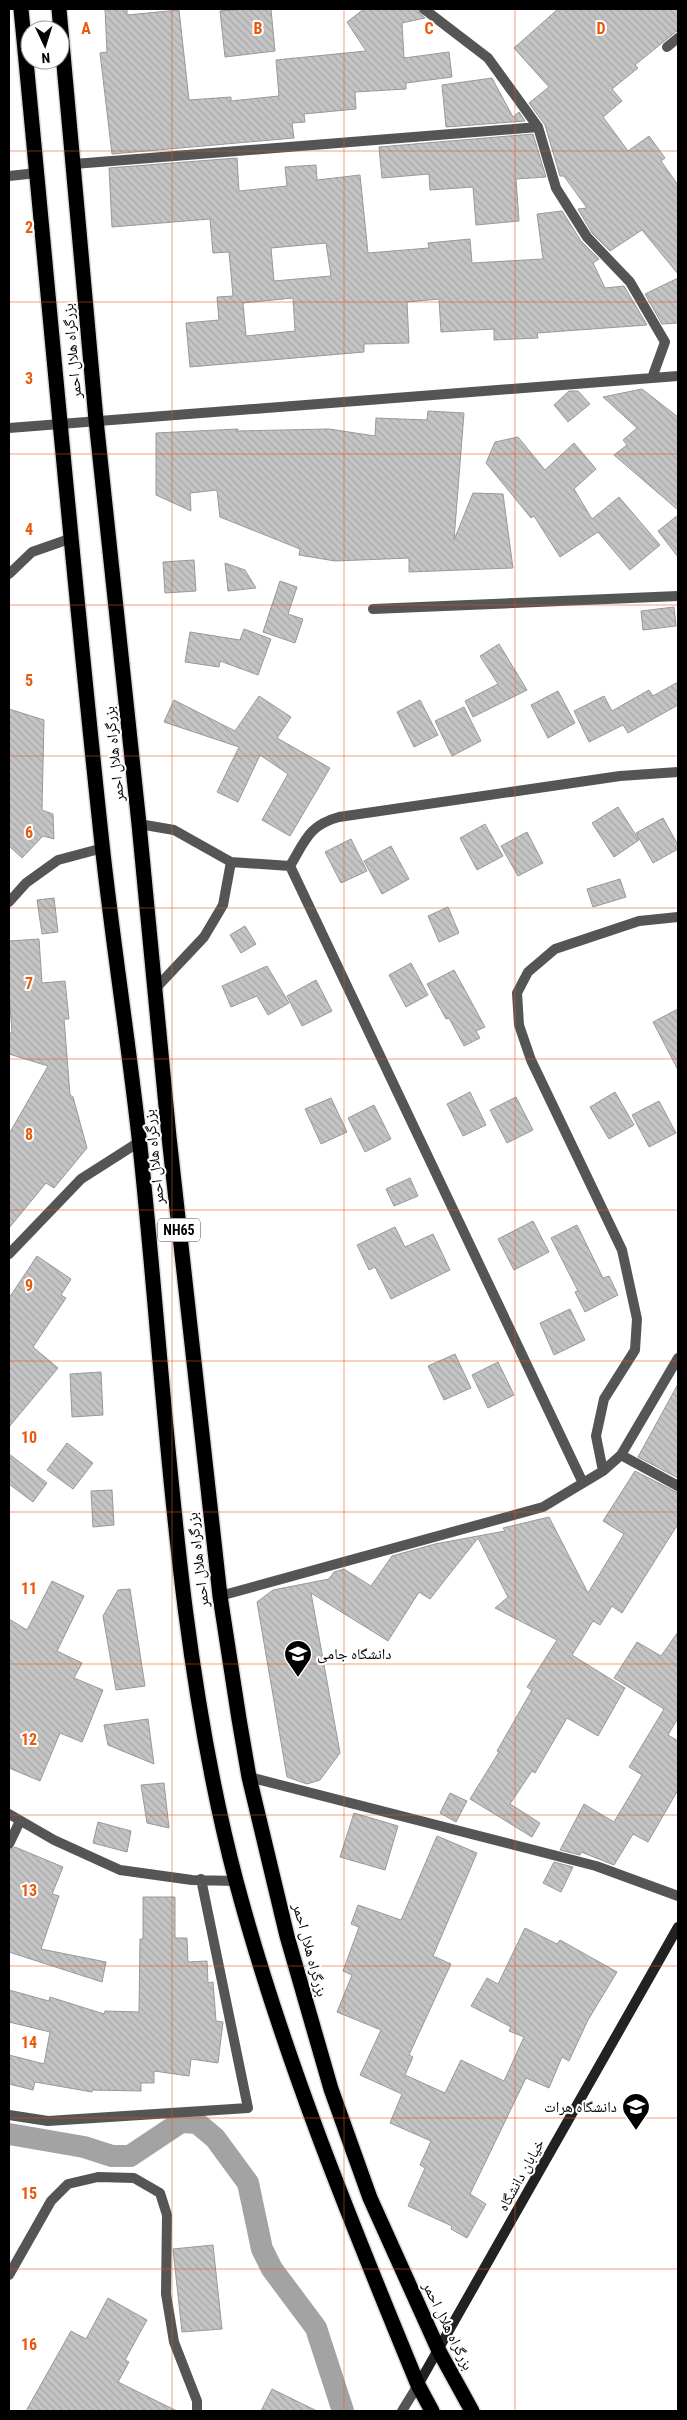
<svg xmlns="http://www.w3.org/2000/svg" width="687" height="2420" font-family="'Roboto Condensed','Noto Naskh Arabic',sans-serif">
<defs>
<pattern id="building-back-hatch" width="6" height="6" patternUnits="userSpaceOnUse" patternTransform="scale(1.25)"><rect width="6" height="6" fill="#c4c4c4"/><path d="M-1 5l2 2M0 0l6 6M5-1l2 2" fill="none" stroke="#a7a7a7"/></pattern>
</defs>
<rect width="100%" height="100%" fill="#fff"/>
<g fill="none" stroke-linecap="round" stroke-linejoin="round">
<path stroke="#a3a3a3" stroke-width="22" d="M9,2134L84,2147L112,2156H130L181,2122L197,2123L215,2138L248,2183L262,2249L272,2269L316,2328L343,2411"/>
</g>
<path fill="url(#building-back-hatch)" stroke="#999" fill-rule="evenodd" d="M105,9H127V15L179,10L189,100L231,97V101L279,96L276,60L366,51L347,22L364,9H417L425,18L402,23L404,58L449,52L452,77L406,83V89L355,92L356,109L304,114L305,122L292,123L294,138L112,154L100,53L107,52Z
M243,9H271L275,51L225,57L220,11Z
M558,9H678V30L635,65L638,68L612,89L622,101L603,117L628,151L649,136L665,158L661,161L678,185V274L642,230L610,251L592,233L578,209L587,208L564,176H560L545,125L529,103L549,87L514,48Z
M492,78L513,117L519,112L525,121L446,127L442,85Z
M533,134L546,177L516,179L519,221L476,225L473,187L430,190L429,174L382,178L379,147Z
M237,158L239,191L287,186L285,167L316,165L317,180L360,175L368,253L429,248L428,243L470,239L472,263L543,259L537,214L562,211L581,241L599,259L593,263L605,288L624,286L647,325L537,333L538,338L494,340V329L441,332L439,299L407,302L409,343L364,344V352L190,367L186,323L219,320L217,297L233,296L229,252L213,253L210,219L112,227L109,168ZM326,243L331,276L274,281L271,248ZM293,298L295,331L246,336L243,303Z
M678,278V323L662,324L645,294Z
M642,389L678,417V510L614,455L627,445L623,440L637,428L603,397Z
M569,391H578L590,404L568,422L554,405Z
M428,411L464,413L454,540L473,493L503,494L513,568L409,572V558L335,561L299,555L300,549L220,517L217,490L190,493L191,511L156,495V433L238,429L237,431L329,429L375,436L376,418L427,420Z
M518,437L545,470L574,443L596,469L574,489L592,519L619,497L660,545L630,570L598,532L560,557L534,516L531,518L486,463L495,442Z
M678,515V557L658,531Z
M194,560L196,591L165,593L163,562Z
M225,563L245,570L256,588L228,591Z
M280,581L297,587L288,614L303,619L295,643L263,632Z
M674,607L676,626L643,630L641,611Z
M244,629L271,639L258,675L220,661L219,667L185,662L190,632L240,640Z
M499,644L527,690L473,717L465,701L498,684L480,656Z
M678,682V705L628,733L623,725L589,742L574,711L604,696L612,711L649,690L653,696Z
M558,691L575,723L548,738L531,705Z
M259,696L291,717L277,738L330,768L290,836L262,820L288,774L260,755L238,802L217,792L239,747L164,722L174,700L235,731Z
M420,700L438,735L414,747L397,712Z
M464,707L481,741L452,756L435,721Z
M9,709L44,720L42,810L53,814L54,839L43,836L22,858L9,846Z
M618,807L639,840L614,857L592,823Z
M663,818L678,845V849L653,863L636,833Z
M485,824L503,856L477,870L460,838Z
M527,832L543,863L518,876L501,846Z
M351,839L367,871L341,883L325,852Z
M391,846L409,879L382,894L364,861Z
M620,879L626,897L593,907L587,889Z
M54,898L58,932L42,934L37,900Z
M448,907L459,933L439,942L428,916Z
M245,926L256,944L241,953L230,935Z
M39,939L42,983L65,981L69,1019H64L70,1095L73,1097L87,1148L54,1188L46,1183L9,1228V1134L48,1066L9,1054V1033H12L9,991V941Z
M411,963L428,995L406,1007L389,975Z
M267,966L289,1003L268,1015L257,996L231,1007L222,986Z
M454,970L485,1027L476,1031L480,1038L464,1046L449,1018L446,1019L427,984Z
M316,980L332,1011L302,1026L287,996Z
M678,1009V1070L653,1022Z
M470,1092L486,1125L463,1136L447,1104Z
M615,1092L634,1125L609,1139L590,1107Z
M516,1097L533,1130L507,1143L490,1110Z
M331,1098L347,1132L321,1144L305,1109Z
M659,1101L676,1133L649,1147L632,1115Z
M374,1105L391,1139L365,1152L348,1118Z
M410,1178L418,1196L394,1206L386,1189Z
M533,1221L549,1252L514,1270L498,1239Z
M577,1225L603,1278L609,1276L618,1295L585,1312L575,1292L578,1291L551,1238Z
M395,1227L405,1247L433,1234L450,1270L391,1299L375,1267L369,1270L357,1245Z
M37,1256L71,1279L61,1295L66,1298L33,1347L58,1368L9,1427V1298Z
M570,1309L585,1340L554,1355L540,1323Z
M455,1354L471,1388L444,1400L428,1366Z
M498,1362L514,1395L488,1408L472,1375Z
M101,1372L103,1415L72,1417L70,1374Z
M678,1384V1478L638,1457Z
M67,1443L93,1463L73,1489L47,1470Z
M9,1454L47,1483L33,1502L9,1484Z
M635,1471L678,1493V1524L622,1613L612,1606L600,1625L593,1621L572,1655L625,1688L598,1736L567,1718L535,1773L532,1771L510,1804L540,1823L532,1837L470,1799L499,1752L497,1751L532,1690L527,1687L557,1640L495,1608L508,1597L478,1538L430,1599L419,1592L388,1641L311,1593L340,1753L320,1780L307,1784L287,1777L257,1602L273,1590L329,1579L334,1572L344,1569L371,1586L392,1556L435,1544L505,1531L503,1528L549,1517L588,1593L624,1534L603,1521Z
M112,1490L114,1525L93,1527L91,1491Z
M52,1581L84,1596L57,1651L82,1663L74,1678L103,1690L82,1742L60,1733L40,1781L9,1768V1619L27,1630Z
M130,1589L145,1686L116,1690L103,1616L118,1590Z
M678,1632V1718L668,1735L678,1741V1790L648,1842L633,1834L614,1865L581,1852L580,1855L560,1850L584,1804L614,1822L642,1775L629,1767L664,1709L614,1678L637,1642L661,1656Z
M148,1719L154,1764L108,1745L104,1725Z
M164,1783L169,1828L147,1823L141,1785Z
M450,1793L467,1801L456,1822L440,1813Z
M354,1813L398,1826L385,1870L340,1857Z
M98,1822L131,1831L127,1852L93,1843Z
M437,1836L477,1853L433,1956L451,1964L409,2055L413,2057L405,2075L445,2093L461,2060L504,2081L524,2037L509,2031L511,2027L471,2006L487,1978L498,1984L525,1928L557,1944L560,1940L617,1972L588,2020L569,2061L562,2057L549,2088L526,2078L470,2194L486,2204L467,2238L451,2229L452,2226L408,2206L425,2168L420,2165L431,2141L390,2123L402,2094L360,2075L381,2030L337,2012L352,1975L343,1971L359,1927L351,1924L358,1905L401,1920Z
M15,1847L63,1867L52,1894L59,1896L41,1949L106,1962L102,1982L9,1952V1851Z
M554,1862L573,1867L561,1892L543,1883Z
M143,1897H175V1938H187L188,1962L207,1961L208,1983L213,1982L216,2021L223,2022L218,2063L191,2059L189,2076L154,2071V2083H141V2091L92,2090V2092L35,2082L33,2090L9,2084V2055L44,2064L50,2032L9,2022V1990L49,2001L50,1997L104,2014L105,2011L139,2012L140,1939H143Z
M213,2245L222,2329L182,2332L173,2249Z
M108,2298L147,2320L125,2360L129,2362L118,2382L177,2411H26L71,2331L86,2339Z
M272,2389L317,2411H261Z"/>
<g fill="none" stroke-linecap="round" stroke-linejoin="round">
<defs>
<path id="highway" d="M21,9C48,287 72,566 102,844C113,945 129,1045 140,1146C166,1389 174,1645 236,1881C282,2054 350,2220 418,2385L432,2411
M59,9L96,420L139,824L169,1137L220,1596L239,1719L249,1777L287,1936L331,2089L370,2198L439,2351L472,2411"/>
</defs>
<use href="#highway" stroke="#dbdbdb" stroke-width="18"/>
<path stroke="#555" stroke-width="10" d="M621,1455L678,1486
M9,1844L20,1821
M9,2275L51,2201L68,2184L98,2177L134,2178L160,2193L167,2215L166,2294L174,2342L197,2401V2411"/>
<path stroke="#555" stroke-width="10" d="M424,9L488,58L538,127L556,188L587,237L630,282L665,342L652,378
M667,47L678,38
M74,164L538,127
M9,176L37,173
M9,428L678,376
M9,574L32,552L72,538
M373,609L678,596
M139,824L174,830L231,862L290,866
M290,866L583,1483
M290,866C305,841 309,825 339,817L620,776L678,772
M9,902L26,883L58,860L103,848
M155,989L204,937L223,905L231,862
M9,1254L81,1179L139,1142
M603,1471L596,1436L604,1399L635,1350L637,1319L622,1250L531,1060L519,1025L517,993L528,972L555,949L639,921L678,917
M220,1596L543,1507L603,1471L621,1455L678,1358
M249,1777L596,1866L678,1896
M9,1814L54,1840L120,1870L192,1880L236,1881
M9,2115L48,2121L248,2108L201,1879
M402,2411L418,2385"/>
<path stroke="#222" stroke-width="10" d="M418,2385L678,1927"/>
<use href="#highway" stroke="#000" stroke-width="15"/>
</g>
<path fill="none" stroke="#e8590c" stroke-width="1" stroke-opacity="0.55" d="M172,9V2411M344,9V2411M515,9V2411M9,151H678M9,302H678M9,454H678M9,605H678M9,756H678M9,908H678M9,1059H678M9,1210H678M9,1361H678M9,1512H678M9,1664H678M9,1815H678M9,1966H678M9,2118H678M9,2269H678"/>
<defs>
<symbol id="university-pin" viewBox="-11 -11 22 30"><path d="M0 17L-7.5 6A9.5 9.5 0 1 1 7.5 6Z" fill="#000" stroke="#fff"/><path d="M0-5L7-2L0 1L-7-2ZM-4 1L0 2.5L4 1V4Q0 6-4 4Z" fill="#fff"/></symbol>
</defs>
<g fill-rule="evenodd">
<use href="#university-pin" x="282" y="1638" width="32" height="43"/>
<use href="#university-pin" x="620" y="2091" width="32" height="43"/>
</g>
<g text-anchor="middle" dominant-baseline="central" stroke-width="4" stroke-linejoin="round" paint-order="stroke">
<rect fill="#fff" stroke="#4c4c4c" stroke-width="1" x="158" y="1218.5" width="42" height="23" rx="4"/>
<g font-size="14" font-weight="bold" fill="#000">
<text x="179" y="1230">NH65</text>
</g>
<g font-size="15" fill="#000" stroke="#fff">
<text transform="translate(72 351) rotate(-95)">بزرگراه هلال احمر</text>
<text transform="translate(114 754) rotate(-96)">بزرگراه هلال احمر</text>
<text transform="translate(154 1157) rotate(-96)">بزرگراه هلال احمر</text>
<text transform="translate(198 1560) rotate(-97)">بزرگراه هلال احمر</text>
<text transform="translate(310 1950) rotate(75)">بزرگراه هلال احمر</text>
<text transform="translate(521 2175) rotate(-61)">خیابان دانشگاه</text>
<text transform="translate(448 2326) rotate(64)">بزرگراه هلال احمر</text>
</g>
<g font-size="15" fill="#000" stroke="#fff" text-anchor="start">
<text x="317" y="1654">دانشگاه جامی</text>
<text x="617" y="2107" text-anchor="end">دانشگاه هرات</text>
</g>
</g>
<g font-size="16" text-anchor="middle" font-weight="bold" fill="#e8590c" stroke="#fff" stroke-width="4" stroke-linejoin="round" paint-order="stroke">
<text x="86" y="34">A</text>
<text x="258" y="34">B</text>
<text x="429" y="34">C</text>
<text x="601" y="34">D</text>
<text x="29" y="233">2</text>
<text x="29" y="384">3</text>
<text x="29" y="535">4</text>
<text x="29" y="686">5</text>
<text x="29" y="838">6</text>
<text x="29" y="989">7</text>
<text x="29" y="1140">8</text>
<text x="29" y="1291">9</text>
<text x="29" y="1443">10</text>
<text x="29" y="1594">11</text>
<text x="29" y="1745">12</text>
<text x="29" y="1896">13</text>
<text x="29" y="2048">14</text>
<text x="29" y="2199">15</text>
<text x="29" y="2350">16</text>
</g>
<rect width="687" height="2420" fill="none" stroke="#000000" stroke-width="20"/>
<g transform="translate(45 45) rotate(176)"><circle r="24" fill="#ffffff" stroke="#999999"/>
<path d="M0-4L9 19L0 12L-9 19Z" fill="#000000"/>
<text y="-8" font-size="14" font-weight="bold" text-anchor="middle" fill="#000000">N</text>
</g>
</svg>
